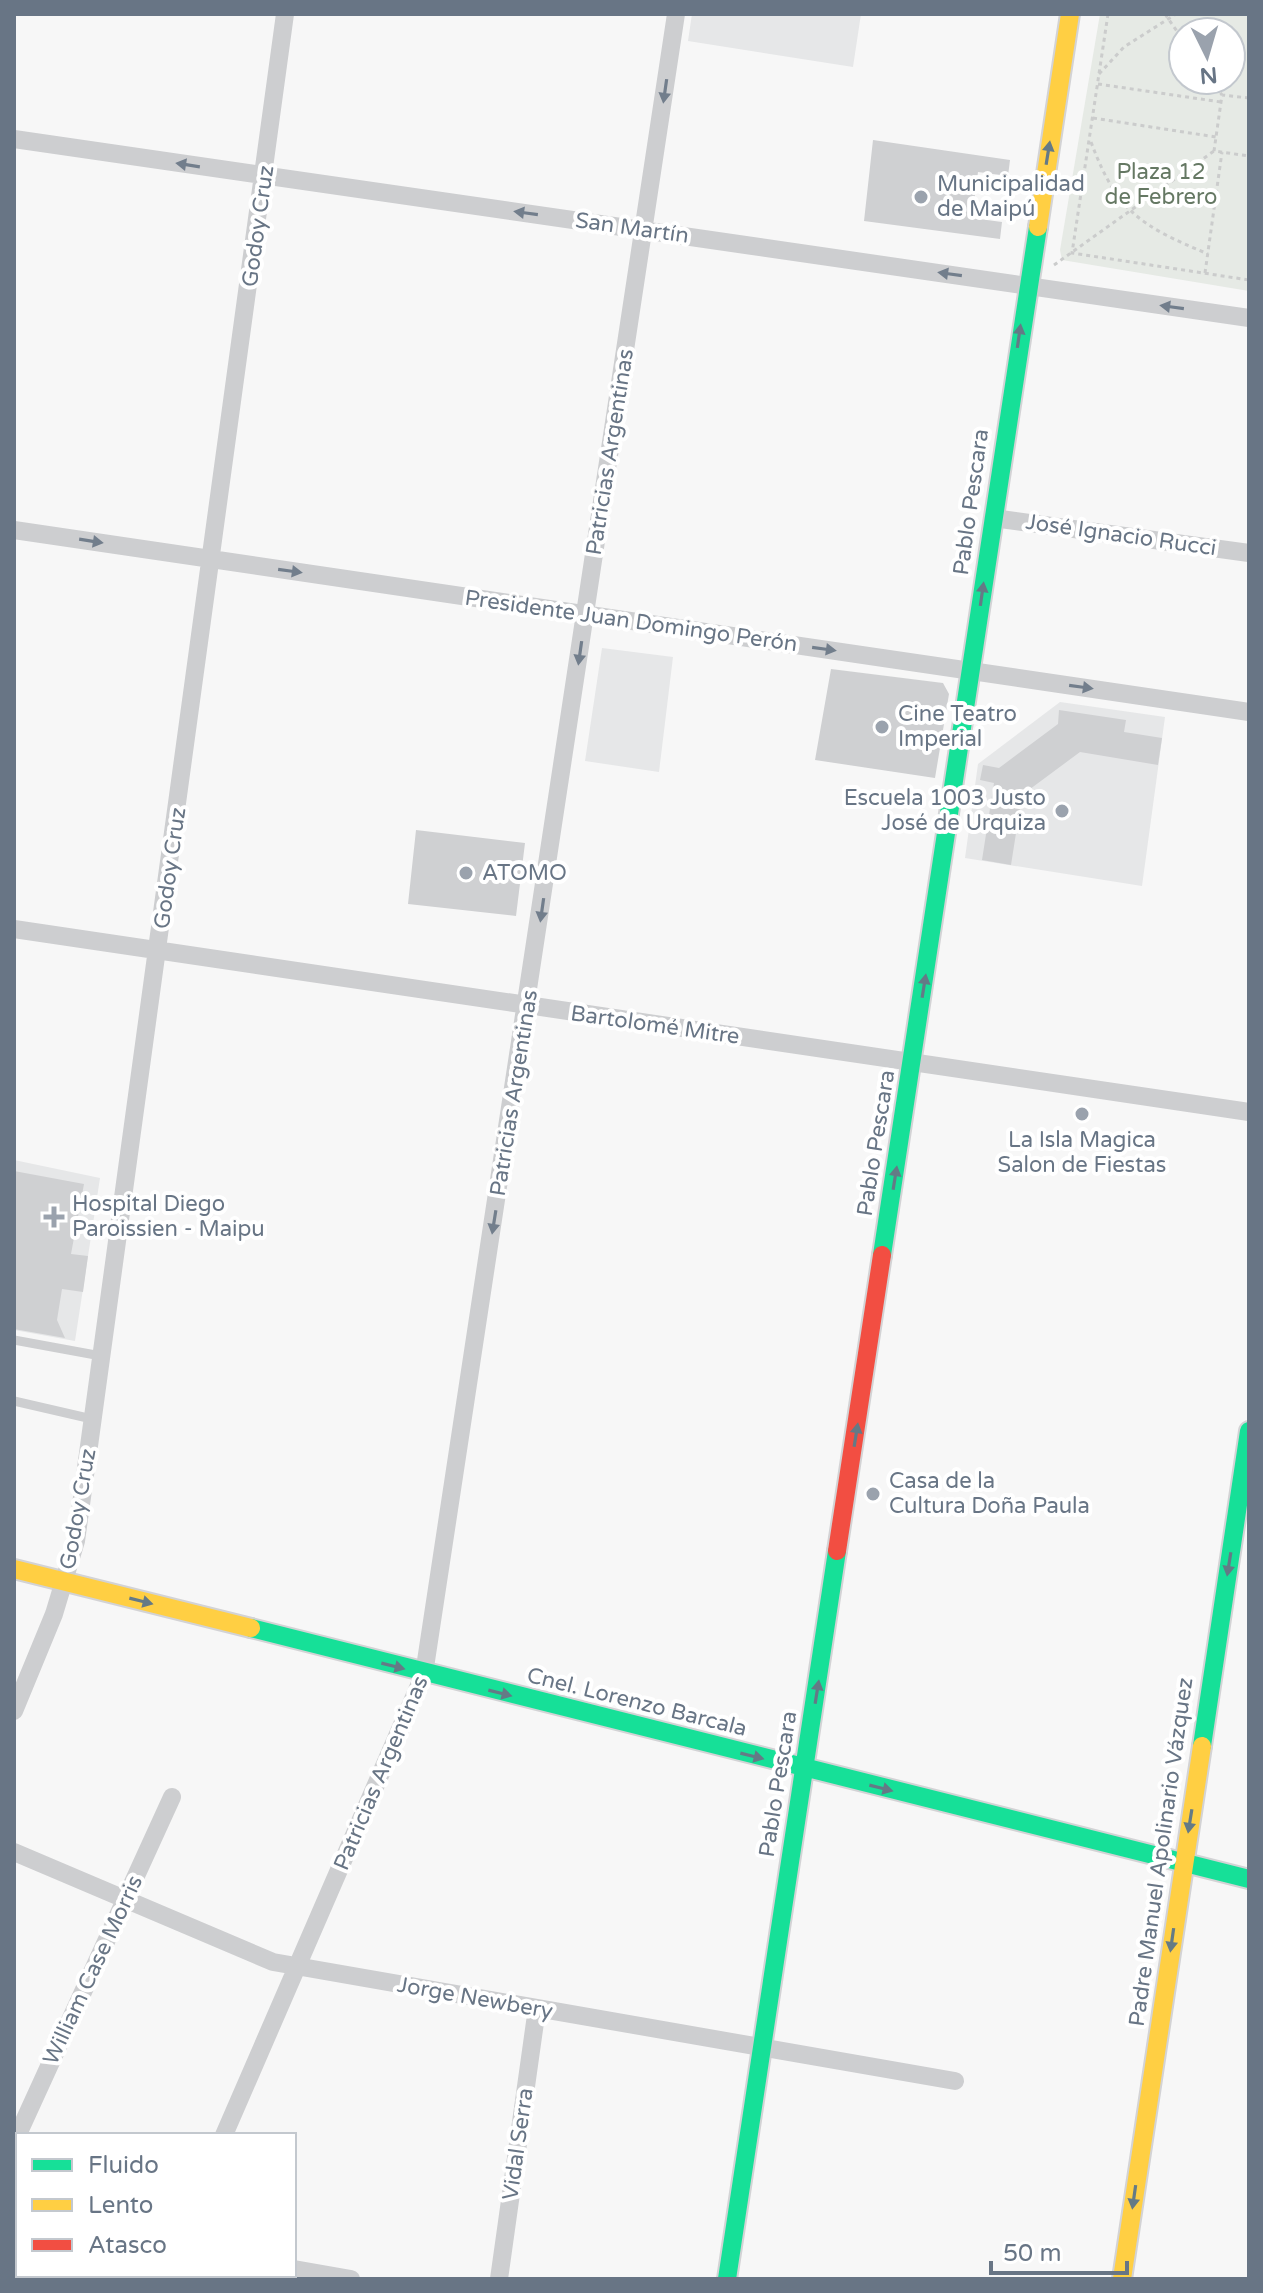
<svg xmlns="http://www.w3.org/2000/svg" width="1263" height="2293" font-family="'Varela Round',sans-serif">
<rect width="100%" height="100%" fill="#f7f7f7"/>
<path fill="#e6e7e8" d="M692,14H861L853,67L688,41Z
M602,648L673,657L659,772L585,761Z
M1060,702L1165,717L1142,886L965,858L978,764Z
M14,1160L100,1178L75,1341L14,1330Z"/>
<path fill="#e6eae5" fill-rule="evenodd" d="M1100,14H1249V291L1062,260L1060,250ZM1183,32H1231V80H1183Z"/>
<path fill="#cfd0d2" d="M873,140L1010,160L1008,176L978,172L972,218L1002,222L1000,239L864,221Z
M831,669L943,683L949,694L935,778L815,760Z
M1059,710L1126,720L1124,732L1162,738L1158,765L1080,752L1022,795L1011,865L982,860L994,783L980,780L983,765L999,768L1058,724Z
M416,830L525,843L516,916L408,904Z
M14,1171L84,1184L71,1254L88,1256L83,1292L62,1289L57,1320L65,1338L14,1329Z"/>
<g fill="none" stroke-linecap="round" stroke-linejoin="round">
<defs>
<path id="fast" d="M882,1255L1038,227
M251,1628L1249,1879
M1202,1746L1249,1431
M727,2279L837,1551"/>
<path id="slow" d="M1038,227L1070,14
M14,1569L251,1628
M1122,2279L1202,1746"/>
<path id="jam" d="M837,1551L882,1255"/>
</defs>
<use href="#fast" stroke="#d3d3d5" stroke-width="22"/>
<use href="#slow" stroke="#d3d3d5" stroke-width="22"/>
<use href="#jam" stroke="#d3d3d5" stroke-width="22"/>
<path stroke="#cbcccc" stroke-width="3" stroke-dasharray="4 4" stroke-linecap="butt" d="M1108,14L1072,253L1249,280
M1165,14L1183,40
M1099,74L1124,47L1176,14
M1211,80L1222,95
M1098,84L1221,102
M1249,98L1222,95L1214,151L1249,156
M1093,118L1216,137
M1091,142C1117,212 1141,226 1208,254
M1054,265L1214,151
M1205,273L1222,152"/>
<path stroke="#cdced0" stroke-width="9" d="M14,1340L101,1356
M14,1401L92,1419"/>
<path stroke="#cdced0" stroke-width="18" d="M14,139L1249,318
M993,518L1249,553
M14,530L1249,712
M14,929L1249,1112
M14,1711L54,1614L76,1541L285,14
M14,1852L273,1962L955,2081
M224,2135L424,1674L676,14
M14,2143L172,1797
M14,2186L18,2188
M294,2269L351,2279
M160,2279L162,2275
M499,2279L537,2008"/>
<use href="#fast" stroke="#16e098" stroke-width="18"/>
<use href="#slow" stroke="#ffcf43" stroke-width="18"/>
<use href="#jam" stroke="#f24e42" stroke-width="18"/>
</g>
<defs><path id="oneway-solid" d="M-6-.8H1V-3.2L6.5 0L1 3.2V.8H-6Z" transform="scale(2)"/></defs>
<g fill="#727e8c">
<use href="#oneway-solid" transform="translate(665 91) rotate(98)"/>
<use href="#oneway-solid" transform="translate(188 165) rotate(-171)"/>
<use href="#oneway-solid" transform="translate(526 213) rotate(-172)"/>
<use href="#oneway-solid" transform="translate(950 274) rotate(-172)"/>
<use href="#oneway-solid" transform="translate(1172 307) rotate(-172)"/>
<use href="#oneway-solid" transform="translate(91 541) rotate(9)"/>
<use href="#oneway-solid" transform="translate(290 571) rotate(8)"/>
<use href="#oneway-solid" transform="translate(824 649) rotate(8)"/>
<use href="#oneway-solid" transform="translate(580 653) rotate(98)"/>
<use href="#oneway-solid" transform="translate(1081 687) rotate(8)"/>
<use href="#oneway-solid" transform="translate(542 910) rotate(98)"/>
<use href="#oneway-solid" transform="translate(494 1222) rotate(99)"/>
</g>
<g fill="#647a86">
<use href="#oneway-solid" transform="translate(1048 153) rotate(-81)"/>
<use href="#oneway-solid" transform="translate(1019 336) rotate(-82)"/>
<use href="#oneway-solid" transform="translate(982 594) rotate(-82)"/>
<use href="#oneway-solid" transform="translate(924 986) rotate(-81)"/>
<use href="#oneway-solid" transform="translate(895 1178) rotate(-81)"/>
<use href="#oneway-solid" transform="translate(856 1435) rotate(-81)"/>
<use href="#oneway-solid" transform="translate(1229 1564) rotate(99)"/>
<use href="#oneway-solid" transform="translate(141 1601) rotate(14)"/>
<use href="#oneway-solid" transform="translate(393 1666) rotate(14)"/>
<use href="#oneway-solid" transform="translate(817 1692) rotate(-81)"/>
<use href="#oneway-solid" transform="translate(500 1693) rotate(14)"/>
<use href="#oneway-solid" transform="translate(752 1756) rotate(14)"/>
<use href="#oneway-solid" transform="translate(881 1788) rotate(14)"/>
<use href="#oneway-solid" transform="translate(1190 1821) rotate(99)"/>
<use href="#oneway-solid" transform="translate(1172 1940) rotate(98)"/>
<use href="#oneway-solid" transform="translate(1134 2197) rotate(98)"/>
</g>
<g fill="#9aa2ad" stroke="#fff" stroke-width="3">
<circle cx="921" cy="197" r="8"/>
<circle cx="882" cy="727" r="8"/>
<circle cx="1062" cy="811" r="8"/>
<circle cx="466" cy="873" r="8"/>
<circle cx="1082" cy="1114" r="8"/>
<path d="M50 1205h8v8h8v8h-8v8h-8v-8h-8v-8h8z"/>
<circle cx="873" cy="1494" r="8"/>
</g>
<g text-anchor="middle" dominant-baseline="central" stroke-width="8" stroke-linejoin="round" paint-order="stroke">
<g font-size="22" fill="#657863" stroke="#fff">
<text x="1161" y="172">Plaza 12<tspan x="1161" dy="25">de Febrero</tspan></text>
</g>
<g font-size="22" fill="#687585" stroke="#fff" text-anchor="start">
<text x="937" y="184">Municipalidad<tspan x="937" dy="25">de Maipú</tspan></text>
<text x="898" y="714">Cine Teatro<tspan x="898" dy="25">Imperial</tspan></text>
<text x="1046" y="798" text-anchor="end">Escuela 1003 Justo<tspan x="1046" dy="25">José de Urquiza</tspan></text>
<text x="482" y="873">ATOMO</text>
<text x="1082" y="1140" text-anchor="middle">La Isla Magica<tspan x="1082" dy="25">Salon de Fiestas</tspan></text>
<text x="72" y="1204">Hospital Diego<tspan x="72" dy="25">Paroissien - Maipu</tspan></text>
<text x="889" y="1481">Casa de la<tspan x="889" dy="25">Cultura Doña Paula</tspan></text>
</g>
<g font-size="22" fill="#687585" stroke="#fff">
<text transform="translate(258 226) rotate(-82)">Godoy Cruz</text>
<text transform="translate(632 228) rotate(8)">San Martín</text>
<text transform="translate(610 452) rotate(-81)">Patricias Argentinas</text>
<text transform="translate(971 502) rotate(-82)">Pablo Pescara</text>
<text transform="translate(1121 535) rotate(8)">José Ignacio Rucci</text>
<text transform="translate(631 621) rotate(8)">Presidente Juan Domingo Perón</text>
<text transform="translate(170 868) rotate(-82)">Godoy Cruz</text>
<text transform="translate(655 1025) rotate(8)">Bartolomé Mitre</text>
<text transform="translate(514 1093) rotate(-81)">Patricias Argentinas</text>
<text transform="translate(876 1143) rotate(-81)">Pablo Pescara</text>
<text transform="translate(78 1509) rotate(-80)">Godoy Cruz</text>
<text transform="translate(637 1702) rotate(14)">Cnel. Lorenzo Barcala</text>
<text transform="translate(381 1773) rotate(-67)">Patricias Argentinas</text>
<text transform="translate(778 1784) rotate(-81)">Pablo Pescara</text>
<text transform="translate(1161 1852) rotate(-82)">Padre Manuel Apolinario Vázquez</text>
<text transform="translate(93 1970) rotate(-65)">William Case Morris</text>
<text transform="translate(475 1998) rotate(10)">Jorge Newbery</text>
<text transform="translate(518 2144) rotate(-82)">Vidal Serra</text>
</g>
</g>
<rect width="1263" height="2293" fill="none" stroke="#687585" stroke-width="32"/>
<rect x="16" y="2133" width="280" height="144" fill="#ffffff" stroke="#c3c8ce" stroke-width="2"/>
<rect x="32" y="2159" width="40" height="12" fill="#16e098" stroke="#c3c8ce" stroke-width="2"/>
<text x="88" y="2173" font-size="24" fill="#687585">Fluido</text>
<rect x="32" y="2199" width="40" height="12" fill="#ffcf43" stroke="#c3c8ce" stroke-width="2"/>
<text x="88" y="2213" font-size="24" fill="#687585">Lento</text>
<rect x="32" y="2239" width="40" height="12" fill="#f24e42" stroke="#c3c8ce" stroke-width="2"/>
<text x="88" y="2253" font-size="24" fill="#687585">Atasco</text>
<g transform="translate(1207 56) rotate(175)"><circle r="38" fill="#ffffff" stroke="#c3c8ce" stroke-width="2"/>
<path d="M0-6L14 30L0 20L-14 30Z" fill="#9aa2ad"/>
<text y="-12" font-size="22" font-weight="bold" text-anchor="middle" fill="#687585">N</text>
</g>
<path d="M991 2261v12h136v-12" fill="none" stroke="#687585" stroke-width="4"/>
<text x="1003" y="2261" font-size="24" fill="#687585" stroke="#ffffff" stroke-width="6" paint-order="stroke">50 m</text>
</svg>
